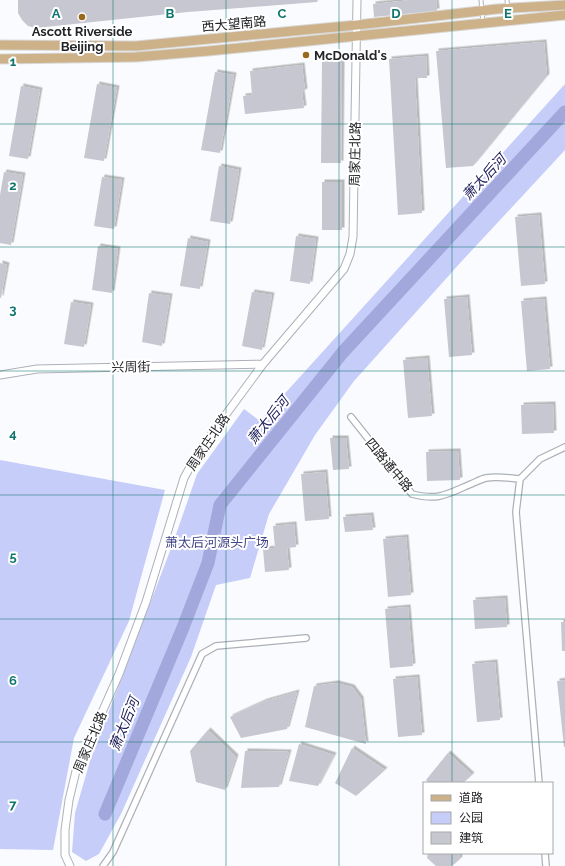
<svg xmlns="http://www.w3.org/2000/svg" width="565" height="866" font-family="Raleway,'Noto Sans SC',sans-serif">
<defs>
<filter id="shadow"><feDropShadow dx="2.5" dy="-2.5" stdDeviation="0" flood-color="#0004"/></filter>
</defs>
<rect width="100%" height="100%" fill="#fafbfe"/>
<path fill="#c6cdf9" d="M565,84V150L461,262L354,381L315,435L269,514L250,578L216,585L191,657L121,814L99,854L86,861L72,852L75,813L90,761L173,543L197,474L244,409L260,421Z
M0,460L165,490L129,621L74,738L53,850L0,849Z"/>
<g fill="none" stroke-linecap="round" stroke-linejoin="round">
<path stroke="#a2a8db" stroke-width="13" d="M105,814L182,630L208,563L220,505L343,352L565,112"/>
</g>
<path fill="#c6c7d0" filter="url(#shadow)" d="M18,0H318L317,2L188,12L36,28L28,26L22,20L18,13Z
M412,0H436L437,11L374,17L373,4Z
M544,42L547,76L473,166L446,168L436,51Z
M426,56L427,78H415L422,213L398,215L389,59Z
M322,60H342L341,163H321Z
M302,65L305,91L302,92L304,108L245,114L243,96L252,95L250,71Z
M215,72L234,75L220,153L201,150Z
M97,84L117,88L104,161L84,158Z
M21,86L40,90L28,159L9,156Z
M219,166L239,170L230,224L210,221Z
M4,172L23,175L11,245L0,243V195Z
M102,177L122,180L114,229L94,226Z
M322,182H342V230H322Z
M539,215L545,284L521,286L515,217Z
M296,236L316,239L310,284L290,281Z
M188,238L208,242L200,289L180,286Z
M98,246L118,249L112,293L92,290Z
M0,263L7,265L1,298H0Z
M252,292L272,295L262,350L242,346Z
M149,293L170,296L162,346L142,342Z
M467,297L472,355L449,357L444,299Z
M544,299L550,369L527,371L521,301Z
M71,302L91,305L84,347L64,344Z
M427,358L432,416L408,418L403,360Z
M553,404L554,433L522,434L521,405Z
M330,438H346L349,469L333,470Z
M458,451L460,480L427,481L426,452Z
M325,472L329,519L305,521L301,474Z
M371,515L373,530L345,532L343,517Z
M294,524L296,547L287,548L289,570L265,572L263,549L275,548L273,526Z
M406,537L411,595L388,597L383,539Z
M505,598L507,627L475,629L473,600Z
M408,607L413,666L390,668L385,609Z
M561,622H565V651H562Z
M495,662L500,720L477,722L472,664Z
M417,677L422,735L398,737L393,679Z
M565,680V747H564L557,681Z
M336,683L352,687L361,699L366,744L305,727L314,686Z
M297,692L287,729L241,738L230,717L265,701Z
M208,730L236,757L225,790L196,782L190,751Z
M299,744L334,755L318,786L289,781Z
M352,748L385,770L356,796L335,783Z
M245,751L289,752L279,787L241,788Z
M448,753L472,775L463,783H429L426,780Z
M428,853H459L460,859L452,866H436L427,858Z"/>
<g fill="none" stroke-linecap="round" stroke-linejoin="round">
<defs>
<path id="service" d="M481,0L483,23
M507,0L509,20"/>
<path id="minor" d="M351,417L412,494C439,501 447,494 471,484C476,482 481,479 486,478C497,476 508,478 520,479L540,459L565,447
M520,479L516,512L539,783
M545,853L546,866
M103,866L113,852L202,654L216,646L306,638"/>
<path id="tertiary" d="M0,375L37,369L263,364
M70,866L65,855V830L69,800L76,771L119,674L146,602L184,478L199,451L263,364L344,269L350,254L353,237L357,0"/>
<path id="primary" d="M0,45L136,46L357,25L497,9L565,5
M0,59L136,57L208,51L565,15"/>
</defs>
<use href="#service" stroke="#aeb0b8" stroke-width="5"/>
<use href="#minor" stroke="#aeb0b8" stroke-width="8"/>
<use href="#tertiary" stroke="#aeb0b8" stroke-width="9"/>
<use href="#primary" stroke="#d8d8d8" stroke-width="11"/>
<use href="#service" stroke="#fff" stroke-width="3"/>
<use href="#minor" stroke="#fff" stroke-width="5.5"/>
<use href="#tertiary" stroke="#fff" stroke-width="7"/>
<use href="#primary" stroke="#cdb189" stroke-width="9"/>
</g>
<path fill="none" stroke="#0f766e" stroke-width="1" stroke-opacity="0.55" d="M113,0V866M226,0V866M339,0V866M452,0V783M0,124H565M0,247H565M0,371H565M0,495H565M0,619H565M0,742H565M452,853V866"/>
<g fill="#99691b" stroke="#fff" stroke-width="1.5">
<circle cx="82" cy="17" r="4"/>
<circle cx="306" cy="55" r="4"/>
</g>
<g text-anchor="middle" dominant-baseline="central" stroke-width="4" stroke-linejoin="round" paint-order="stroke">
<g font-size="13" fill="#242528" stroke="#fff">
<text transform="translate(234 24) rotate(-5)">西大望南路</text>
<text transform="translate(355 154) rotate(-89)">周家庄北路</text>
<text transform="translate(131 367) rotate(-1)">兴周街</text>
<text transform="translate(208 442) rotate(-56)">周家庄北路</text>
<text transform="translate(389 465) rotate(50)">四路通中路</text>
<text transform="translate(90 742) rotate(-67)">周家庄北路</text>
</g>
<g font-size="13" font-weight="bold" fill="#242528" stroke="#fff">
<text x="82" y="31">Ascott Riverside<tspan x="82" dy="15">Beijing</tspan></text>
<text x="314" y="55" text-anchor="start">McDonald's</text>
</g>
<g font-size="13" fill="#434787" stroke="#fff">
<text x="217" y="542">萧太后河源头广场</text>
</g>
<g font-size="14" font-style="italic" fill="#22225d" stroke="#fff">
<text transform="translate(484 177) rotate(-47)">萧太后河</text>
<text transform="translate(268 420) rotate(-51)">萧太后河</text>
<text transform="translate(124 724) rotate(-68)">萧太后河</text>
</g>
</g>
<g font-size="13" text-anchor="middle" font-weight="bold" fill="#0f766e" stroke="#fff" stroke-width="4" stroke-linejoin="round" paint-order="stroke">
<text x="56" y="18">A</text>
<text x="170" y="18">B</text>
<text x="282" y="18">C</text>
<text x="396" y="18">D</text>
<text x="508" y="18">E</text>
<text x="13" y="66">1</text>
<text x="13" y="190">2</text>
<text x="13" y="314">3</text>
<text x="13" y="438">4</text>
<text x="13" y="561">5</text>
<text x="13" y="685">6</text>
<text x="13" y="809">7</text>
</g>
<rect x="423" y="782" width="130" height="72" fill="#ffffff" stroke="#a7a8a9"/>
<rect x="431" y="795" width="20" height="6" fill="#cdb189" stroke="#a7a8a9"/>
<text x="459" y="802" font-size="12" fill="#242528">道路</text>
<rect x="431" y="812" width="20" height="12" fill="#c6cdf9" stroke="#a7a8a9"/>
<text x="459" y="822" font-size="12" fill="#242528">公园</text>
<rect x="431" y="832" width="20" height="12" fill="#c6c7d0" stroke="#a7a8a9"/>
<text x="459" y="842" font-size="12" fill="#242528">建筑</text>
</svg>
